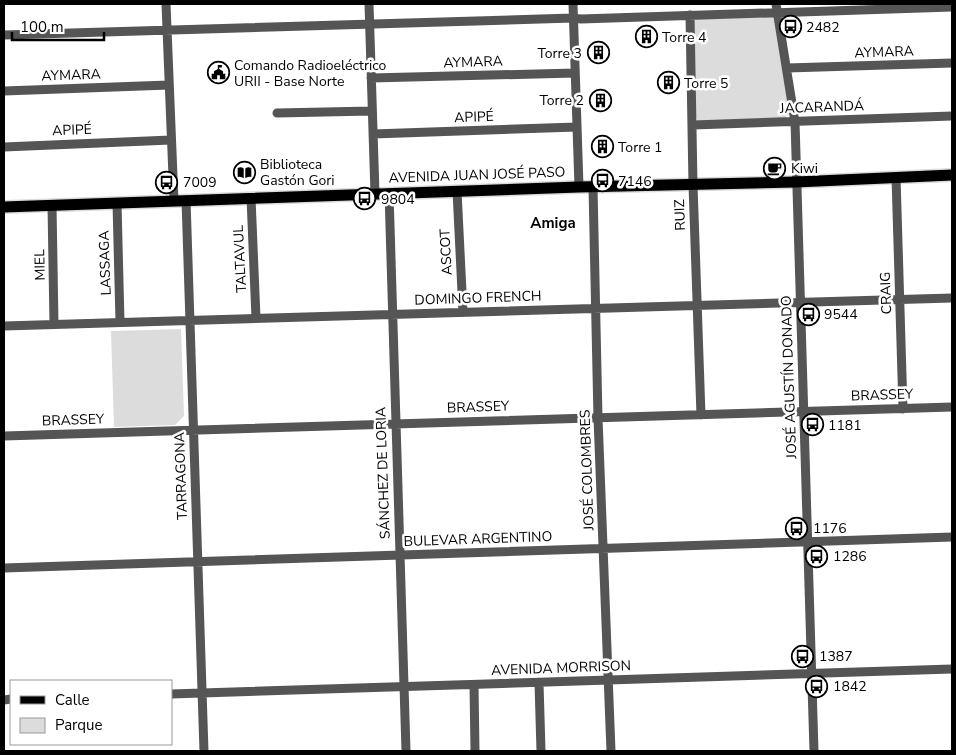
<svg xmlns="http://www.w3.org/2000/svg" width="956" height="755" font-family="'Nunito Sans',sans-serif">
<rect width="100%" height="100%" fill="#fff"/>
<path fill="#dcdcdc" d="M709,15H770L775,17L790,114L781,120L703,122L697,120L695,114L692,21Z
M181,329L184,416L175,425L114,427L111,331Z"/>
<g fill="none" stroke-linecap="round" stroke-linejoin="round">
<defs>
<path id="major" d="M4,207L579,187L796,182L952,175"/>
</defs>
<use href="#major" stroke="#dbdbdb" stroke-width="14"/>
<path stroke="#555" stroke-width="9" d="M166,4L174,201
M369,4L375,194
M573,4L579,187
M776,4L795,122L814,751
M690,15L693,185L701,415
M4,35L573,18L581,19L952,7
M787,68L952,63
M371,78L575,73
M4,91L169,85
M277,113L372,111
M693,125L952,116
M373,134L577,127
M4,147L171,140
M896,177L903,409
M593,187L598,418L611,751
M457,191L463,312
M389,193L406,751
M251,198L256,318
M186,200L204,751
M117,203L120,322
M52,205L54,324
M4,326L952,298
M4,436L952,407
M4,568L952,537
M539,683L541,751
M474,685L475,751
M171,694L952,669
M4,700L11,699"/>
<use href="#major" stroke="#000" stroke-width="11"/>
</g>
<defs>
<symbol id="bus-ring" viewBox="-11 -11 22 22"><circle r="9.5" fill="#fff" stroke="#000" stroke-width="1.5"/><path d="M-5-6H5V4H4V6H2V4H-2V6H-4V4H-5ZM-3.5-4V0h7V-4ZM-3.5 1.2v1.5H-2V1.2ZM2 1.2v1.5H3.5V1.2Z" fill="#000"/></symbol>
<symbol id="building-ring" viewBox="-11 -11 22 22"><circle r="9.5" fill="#fff" stroke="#000" stroke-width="1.5"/><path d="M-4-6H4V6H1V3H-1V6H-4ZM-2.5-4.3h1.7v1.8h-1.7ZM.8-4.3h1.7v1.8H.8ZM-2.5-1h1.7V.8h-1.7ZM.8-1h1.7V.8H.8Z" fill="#000"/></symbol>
<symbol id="civic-ring" viewBox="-11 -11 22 22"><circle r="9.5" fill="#fff" stroke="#000" stroke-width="1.5"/><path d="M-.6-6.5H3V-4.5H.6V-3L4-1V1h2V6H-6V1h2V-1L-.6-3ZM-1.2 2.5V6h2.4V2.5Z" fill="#000"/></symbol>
<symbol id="cafe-ring" viewBox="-11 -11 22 22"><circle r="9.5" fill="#fff" stroke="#000" stroke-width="1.5"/><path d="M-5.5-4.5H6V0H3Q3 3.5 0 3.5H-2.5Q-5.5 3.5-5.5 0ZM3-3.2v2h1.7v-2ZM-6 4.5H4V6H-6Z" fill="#000"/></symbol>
<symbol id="library-ring" viewBox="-11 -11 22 22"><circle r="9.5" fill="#fff" stroke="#000" stroke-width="1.5"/><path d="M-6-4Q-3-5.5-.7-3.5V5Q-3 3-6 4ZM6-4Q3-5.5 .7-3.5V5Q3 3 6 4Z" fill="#000"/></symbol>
</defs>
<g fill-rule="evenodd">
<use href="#bus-ring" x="778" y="14" width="25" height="25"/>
<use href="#building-ring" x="634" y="24" width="25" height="25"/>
<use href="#building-ring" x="586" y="40" width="25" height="25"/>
<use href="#civic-ring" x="206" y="60" width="25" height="25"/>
<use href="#building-ring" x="656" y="70" width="25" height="25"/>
<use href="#building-ring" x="588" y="88" width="25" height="25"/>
<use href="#building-ring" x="590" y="134" width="25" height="25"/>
<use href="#cafe-ring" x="762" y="156" width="25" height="25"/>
<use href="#library-ring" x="232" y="160" width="25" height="25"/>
<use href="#bus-ring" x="590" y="168" width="25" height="25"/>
<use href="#bus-ring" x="154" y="170" width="25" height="25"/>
<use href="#bus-ring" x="352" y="186" width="25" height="25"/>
<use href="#bus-ring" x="796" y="302" width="25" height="25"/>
<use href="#bus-ring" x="800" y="412" width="25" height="25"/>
<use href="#bus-ring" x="784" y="516" width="25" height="25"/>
<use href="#bus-ring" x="804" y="544" width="25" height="25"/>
<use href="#bus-ring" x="790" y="644" width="25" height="25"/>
<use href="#bus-ring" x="804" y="674" width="25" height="25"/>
</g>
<g text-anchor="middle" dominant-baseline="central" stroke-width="5" stroke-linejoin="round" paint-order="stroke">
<g font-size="14" fill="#000" stroke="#fff" text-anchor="start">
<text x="806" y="27">2482</text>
<text x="662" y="37">Torre 4</text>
<text x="582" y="53" text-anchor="end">Torre 3</text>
<text x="234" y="65">Comando Radioeléctrico<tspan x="234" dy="16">URII - Base Norte</tspan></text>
<text x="684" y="83">Torre 5</text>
<text x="584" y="100" text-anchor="end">Torre 2</text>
<text x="618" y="147">Torre 1</text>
<text x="260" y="164">Biblioteca<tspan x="260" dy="16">Gastón Gori</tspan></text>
<text x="791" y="168">Kiwi</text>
<text x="618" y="181">7146</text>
<text x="183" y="182">7009</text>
<text x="381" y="199">9804</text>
<text x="824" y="314">9544</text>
<text x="828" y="425">1181</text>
<text x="813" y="528">1176</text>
<text x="833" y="556">1286</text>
<text x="819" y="656">1387</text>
<text x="833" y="686">1842</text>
</g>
<g font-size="14" fill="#000" stroke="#fff">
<text transform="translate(884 52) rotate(-2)">AYMARA</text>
<text transform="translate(473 62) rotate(-2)">AYMARA</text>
<text transform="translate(71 75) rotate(-2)">AYMARA</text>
<text transform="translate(822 107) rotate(-2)">JACARANDÁ</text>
<text transform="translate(474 117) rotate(-2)">APIPÉ</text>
<text transform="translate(72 130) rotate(-2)">APIPÉ</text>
<text transform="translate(477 175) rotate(-2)">AVENIDA JUAN JOSÉ PASO</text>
<text transform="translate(680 215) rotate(-92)">RUIZ</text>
<text transform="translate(446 252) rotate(-93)">ASCOT</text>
<text transform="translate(240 259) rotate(-93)">TALTAVUL</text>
<text transform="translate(105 263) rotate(-92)">LASSAGA</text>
<text transform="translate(40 265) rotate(-91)">MIEL</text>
<text transform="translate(886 293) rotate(-92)">CRAIG</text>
<text transform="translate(478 298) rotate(-2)">DOMINGO FRENCH</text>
<text transform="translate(789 377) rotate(-92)">JOSÉ AGUSTÍN DONADO</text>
<text transform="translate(882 395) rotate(-2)">BRASSEY</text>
<text transform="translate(478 407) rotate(-2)">BRASSEY</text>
<text transform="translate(73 420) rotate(-2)">BRASSEY</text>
<text transform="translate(587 470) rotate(-92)">JOSÉ COLOMBRES</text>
<text transform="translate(383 473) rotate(-92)">SÁNCHEZ DE LORIA</text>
<text transform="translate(181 476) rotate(-92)">TARRAGONA</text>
<text transform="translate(478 539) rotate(-2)">BULEVAR ARGENTINO</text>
<text transform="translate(561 668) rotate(-2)">AVENIDA MORRISON</text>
</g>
<g font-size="15" font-weight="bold" fill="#000" stroke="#fff">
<text x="553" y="223">Amiga</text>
</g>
</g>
<rect width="956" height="755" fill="none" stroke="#000000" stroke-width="10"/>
<rect x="10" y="680" width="162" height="65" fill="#ffffff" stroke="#999999"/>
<rect x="20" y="696" width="25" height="8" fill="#000000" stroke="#999999"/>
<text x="55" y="705" font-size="15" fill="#000000">Calle</text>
<rect x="20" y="718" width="25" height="15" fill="#dcdcdc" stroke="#999999"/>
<text x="55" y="730" font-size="15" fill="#000000">Parque</text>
<path d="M12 32v8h92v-8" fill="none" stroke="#000000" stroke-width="2.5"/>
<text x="20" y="32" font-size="15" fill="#000000" stroke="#ffffff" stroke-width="4" paint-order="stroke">100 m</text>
</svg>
